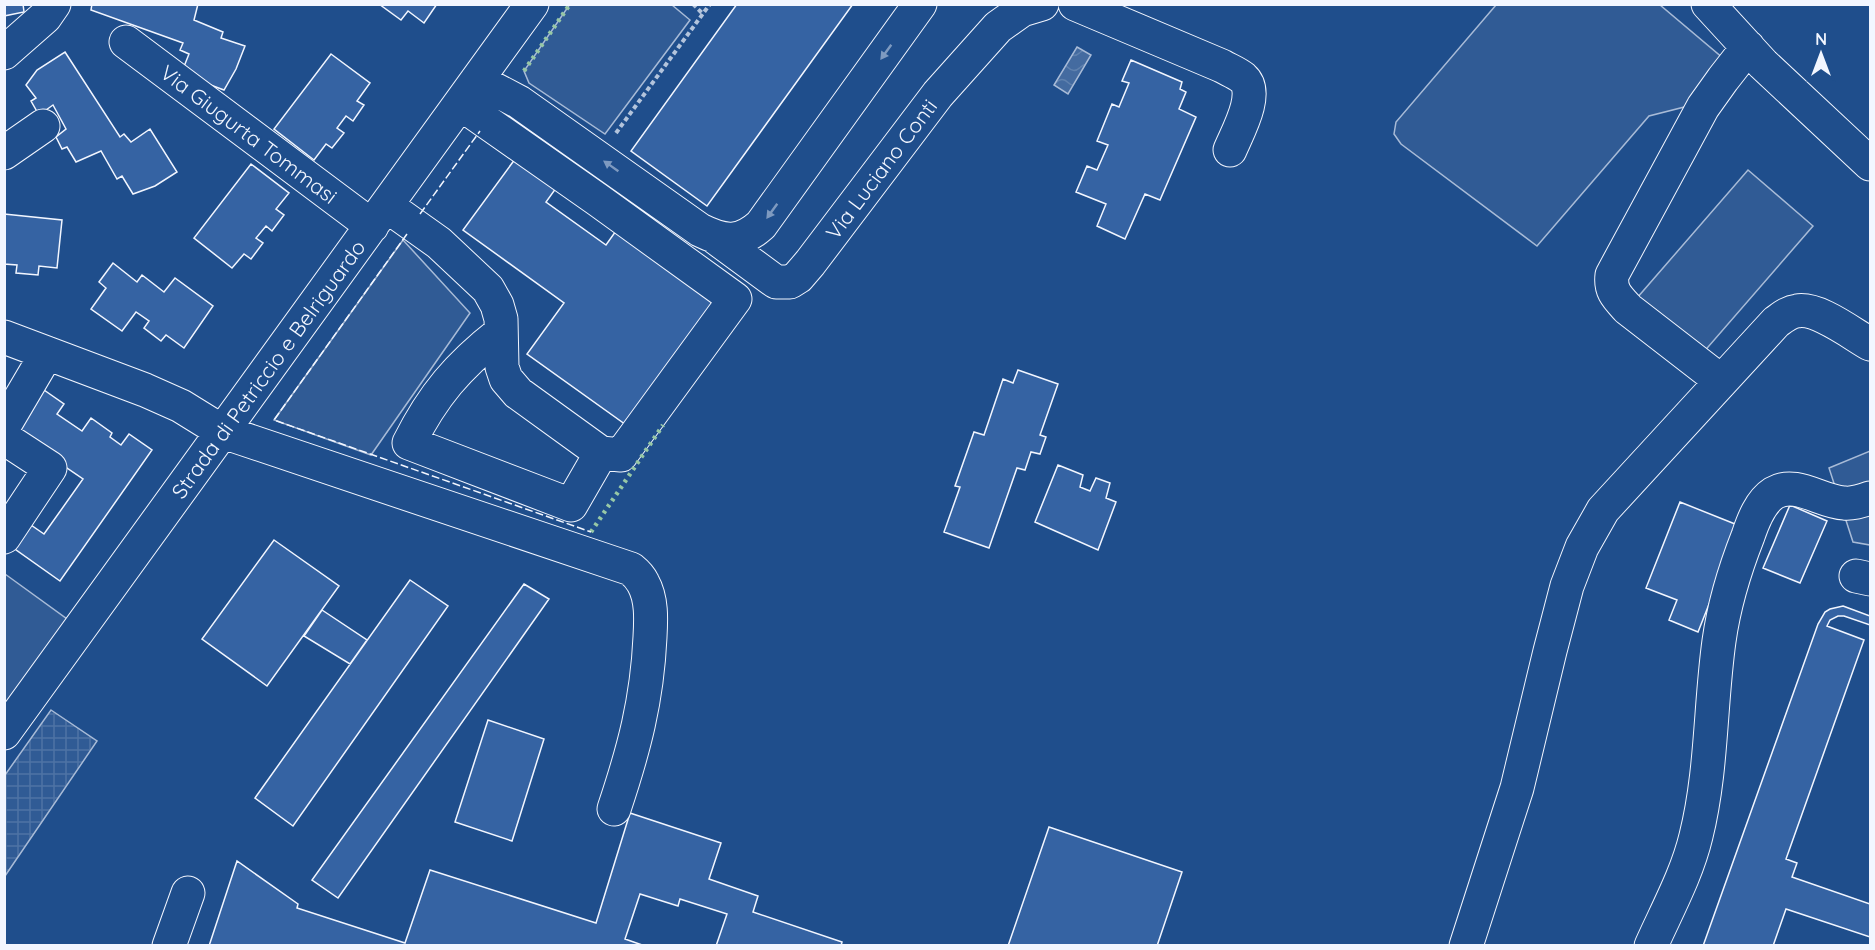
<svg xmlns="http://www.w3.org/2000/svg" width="1875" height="950" font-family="Quicksand,sans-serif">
<defs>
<pattern id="plaza-grid" width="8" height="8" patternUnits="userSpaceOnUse" patternTransform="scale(1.5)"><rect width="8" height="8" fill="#305b95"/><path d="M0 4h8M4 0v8" fill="none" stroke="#4e73a5"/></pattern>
<pattern id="water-waves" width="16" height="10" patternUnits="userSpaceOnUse" patternTransform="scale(1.5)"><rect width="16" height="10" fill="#446ba0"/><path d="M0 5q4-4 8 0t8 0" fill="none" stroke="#5f81ae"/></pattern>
</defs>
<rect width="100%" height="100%" fill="#1f4e8c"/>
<path fill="#305b95" stroke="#a8bbd7" stroke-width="1.5" d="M570,4L672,5L690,20L605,134L529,83L524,71Z
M1496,5H1660L1724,59L1696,104L1649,116L1537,246L1401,144L1394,134L1396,122Z
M1748,170L1813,226L1702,354L1637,298Z
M403,240L470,313L371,455L274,420Z
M1870,451V545L1853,542L1829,468Z
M5,574L67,619L5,707Z"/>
<path fill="url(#plaza-grid)" stroke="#a8bbd7" stroke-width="1.5" d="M51,710L97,741L5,876V775Z"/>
<path fill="url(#water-waves)" stroke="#a8bbd7" stroke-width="1.5" d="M1077,47L1091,55L1068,94L1054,85Z"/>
<path fill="#3563a3" stroke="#f2f6ff" stroke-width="1.5" d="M4,4H23L24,12L4,16Z
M92,4H198L194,20L223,32L221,38L245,46L236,69L224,90L181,74L189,54L180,50L183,43L91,10Z
M379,4H437L424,23L408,11L401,20Z
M737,4H853L707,206L631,151Z
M65,52L120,137L124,134L131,142L150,129L177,172L155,186L133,194L122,176L117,179L101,151L76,162L67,147L62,149L56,137L66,129L53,105L39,115L31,101L36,98L26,85L37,70Z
M331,54L370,83L357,101L364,105L353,121L346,116L337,128L344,133L332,148L326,144L314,160L274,129Z
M1131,60L1182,82L1180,89L1186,92L1179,109L1196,117L1160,200L1145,194L1125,239L1097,226L1106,204L1076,192L1087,166L1097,170L1108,145L1097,141L1112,104L1119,107L1129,83L1122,81Z
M518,155L559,184L546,202L606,245L618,228L721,302L629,427L527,354L564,303L463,230Z
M251,164L289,193L276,209L284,215L272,231L266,226L256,238L263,243L251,259L244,254L232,268L194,238Z
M4,214L62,220L57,268L39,266L38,275L16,273L17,265L4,264Z
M113,263L137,282L142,275L164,292L175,278L213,306L184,348L166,335L161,341L144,328L149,321L136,312L122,331L91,309L106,288L99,282Z
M1018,370L1058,384L1040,435L1046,437L1040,454L1031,452L1025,470L1017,468L989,548L944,532L960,487L955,486L974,432L984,435L1003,379L1013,383Z
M44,390L64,404L57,414L82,431L91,418L112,433L110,437L121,445L129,434L152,450L60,581L12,547L28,523L44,534L83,479L14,432Z
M1058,465L1083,475L1080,487L1090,491L1096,478L1110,483L1106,498L1116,502L1098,550L1035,522Z
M1680,502L1740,526L1698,632L1669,620L1677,600L1646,588Z
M1790,505L1827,521L1800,583L1763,568Z
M274,540L339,586L267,686L202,639Z
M410,580L448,606L293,826L255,798Z
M524,584L549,599L338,898L312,880Z
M1843,606L1870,616V625L1844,616H1838L1830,620L1827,626L1864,640L1786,859L1797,863L1792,877L1870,904V937L1786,909L1773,946H1703L1818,624L1825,612L1830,609Z
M322,610L367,640L350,664L304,636Z
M488,720L544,739L512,841L455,822Z
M630,813L721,843L709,879L758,896L753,912L842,942L841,946H716L727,914L680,899L678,906L640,894L625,939L645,946H209L237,861L298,904L297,908L405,943L430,870L596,923Z
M1049,827L1182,872L1157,946H1008Z"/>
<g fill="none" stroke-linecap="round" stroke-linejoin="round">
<defs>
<path id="minor" d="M1075,4L1222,66C1229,70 1237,73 1243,78C1260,93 1237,133 1230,150
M1708,4L1763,64L1870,164
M126,42L372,226
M4,53L45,17L54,4
M477,80L519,102L700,230C724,242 740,244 761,225L920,4
M461,104L598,200L735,299L621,455L601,453
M4,153L43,126
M387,206L439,243L488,289L497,305L501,319L502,367L506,379L518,393L601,453L571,505L409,443C433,395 458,366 500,333
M716,238L776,282H790L798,277L810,263L938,94L998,27L1022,10L1042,4
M4,337L145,390L181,406L223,432L631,569C636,573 640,577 643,583C652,599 651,619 650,637C647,701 634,749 614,809
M1721,381L1628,309C1617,297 1610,291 1612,275L1703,107L1723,79L1748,47
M4,426L47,353
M4,438L50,468L4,537
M1856,576L1870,579
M4,733L532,4
M169,946L188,893
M1466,946L1517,788L1550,651L1567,586L1582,547L1603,510L1776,322C1783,317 1789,312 1797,311C1818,307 1852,334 1870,344
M1651,946C1667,910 1687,874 1696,836C1712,772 1710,706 1719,641C1724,605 1735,569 1748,536C1753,521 1760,502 1774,493C1796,480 1821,502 1844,503C1853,504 1862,501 1870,498"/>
</defs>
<use href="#minor" stroke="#f2f6ff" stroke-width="35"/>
<path stroke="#b3c4dc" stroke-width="4" stroke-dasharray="4.5 3" stroke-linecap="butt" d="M693,4L703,14
M616,133L710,4"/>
<use href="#minor" stroke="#1f4e8c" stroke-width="33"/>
<path stroke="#97c8a6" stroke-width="4.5" stroke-dasharray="3 4.5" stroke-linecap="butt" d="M524,71L570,4
M591,532L663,425"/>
<path stroke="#f2f6ff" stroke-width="1.5" stroke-dasharray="8 3" stroke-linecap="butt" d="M420,214L480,131
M407,234L274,420L591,532"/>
</g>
<defs><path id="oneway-solid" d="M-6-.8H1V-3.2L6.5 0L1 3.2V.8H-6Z" transform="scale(1.5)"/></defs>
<g fill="#7e9ac0">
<use href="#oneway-solid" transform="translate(886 52) rotate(126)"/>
<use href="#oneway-solid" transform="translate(611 166) rotate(-145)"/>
<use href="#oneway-solid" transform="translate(772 211) rotate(126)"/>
</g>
<g text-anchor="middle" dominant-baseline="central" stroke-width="4.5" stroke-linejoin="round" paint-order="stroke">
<g font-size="21" fill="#f2f6ff" stroke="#1f4e8c">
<text transform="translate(249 134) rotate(37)">Via Giugurta Tommasi</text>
<text transform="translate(881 169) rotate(-53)">Via Luciano Conti</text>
<text transform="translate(268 369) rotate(-54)">Strada di Petriccio e Belriguardo</text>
</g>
</g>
<rect width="1875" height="950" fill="none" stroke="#f2f6ff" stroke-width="12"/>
<g transform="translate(1821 54)" stroke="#1f4e8c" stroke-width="4.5" paint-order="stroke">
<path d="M0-4.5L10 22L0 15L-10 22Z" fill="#f2f6ff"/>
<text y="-9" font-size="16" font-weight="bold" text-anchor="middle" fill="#f2f6ff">N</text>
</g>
</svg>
